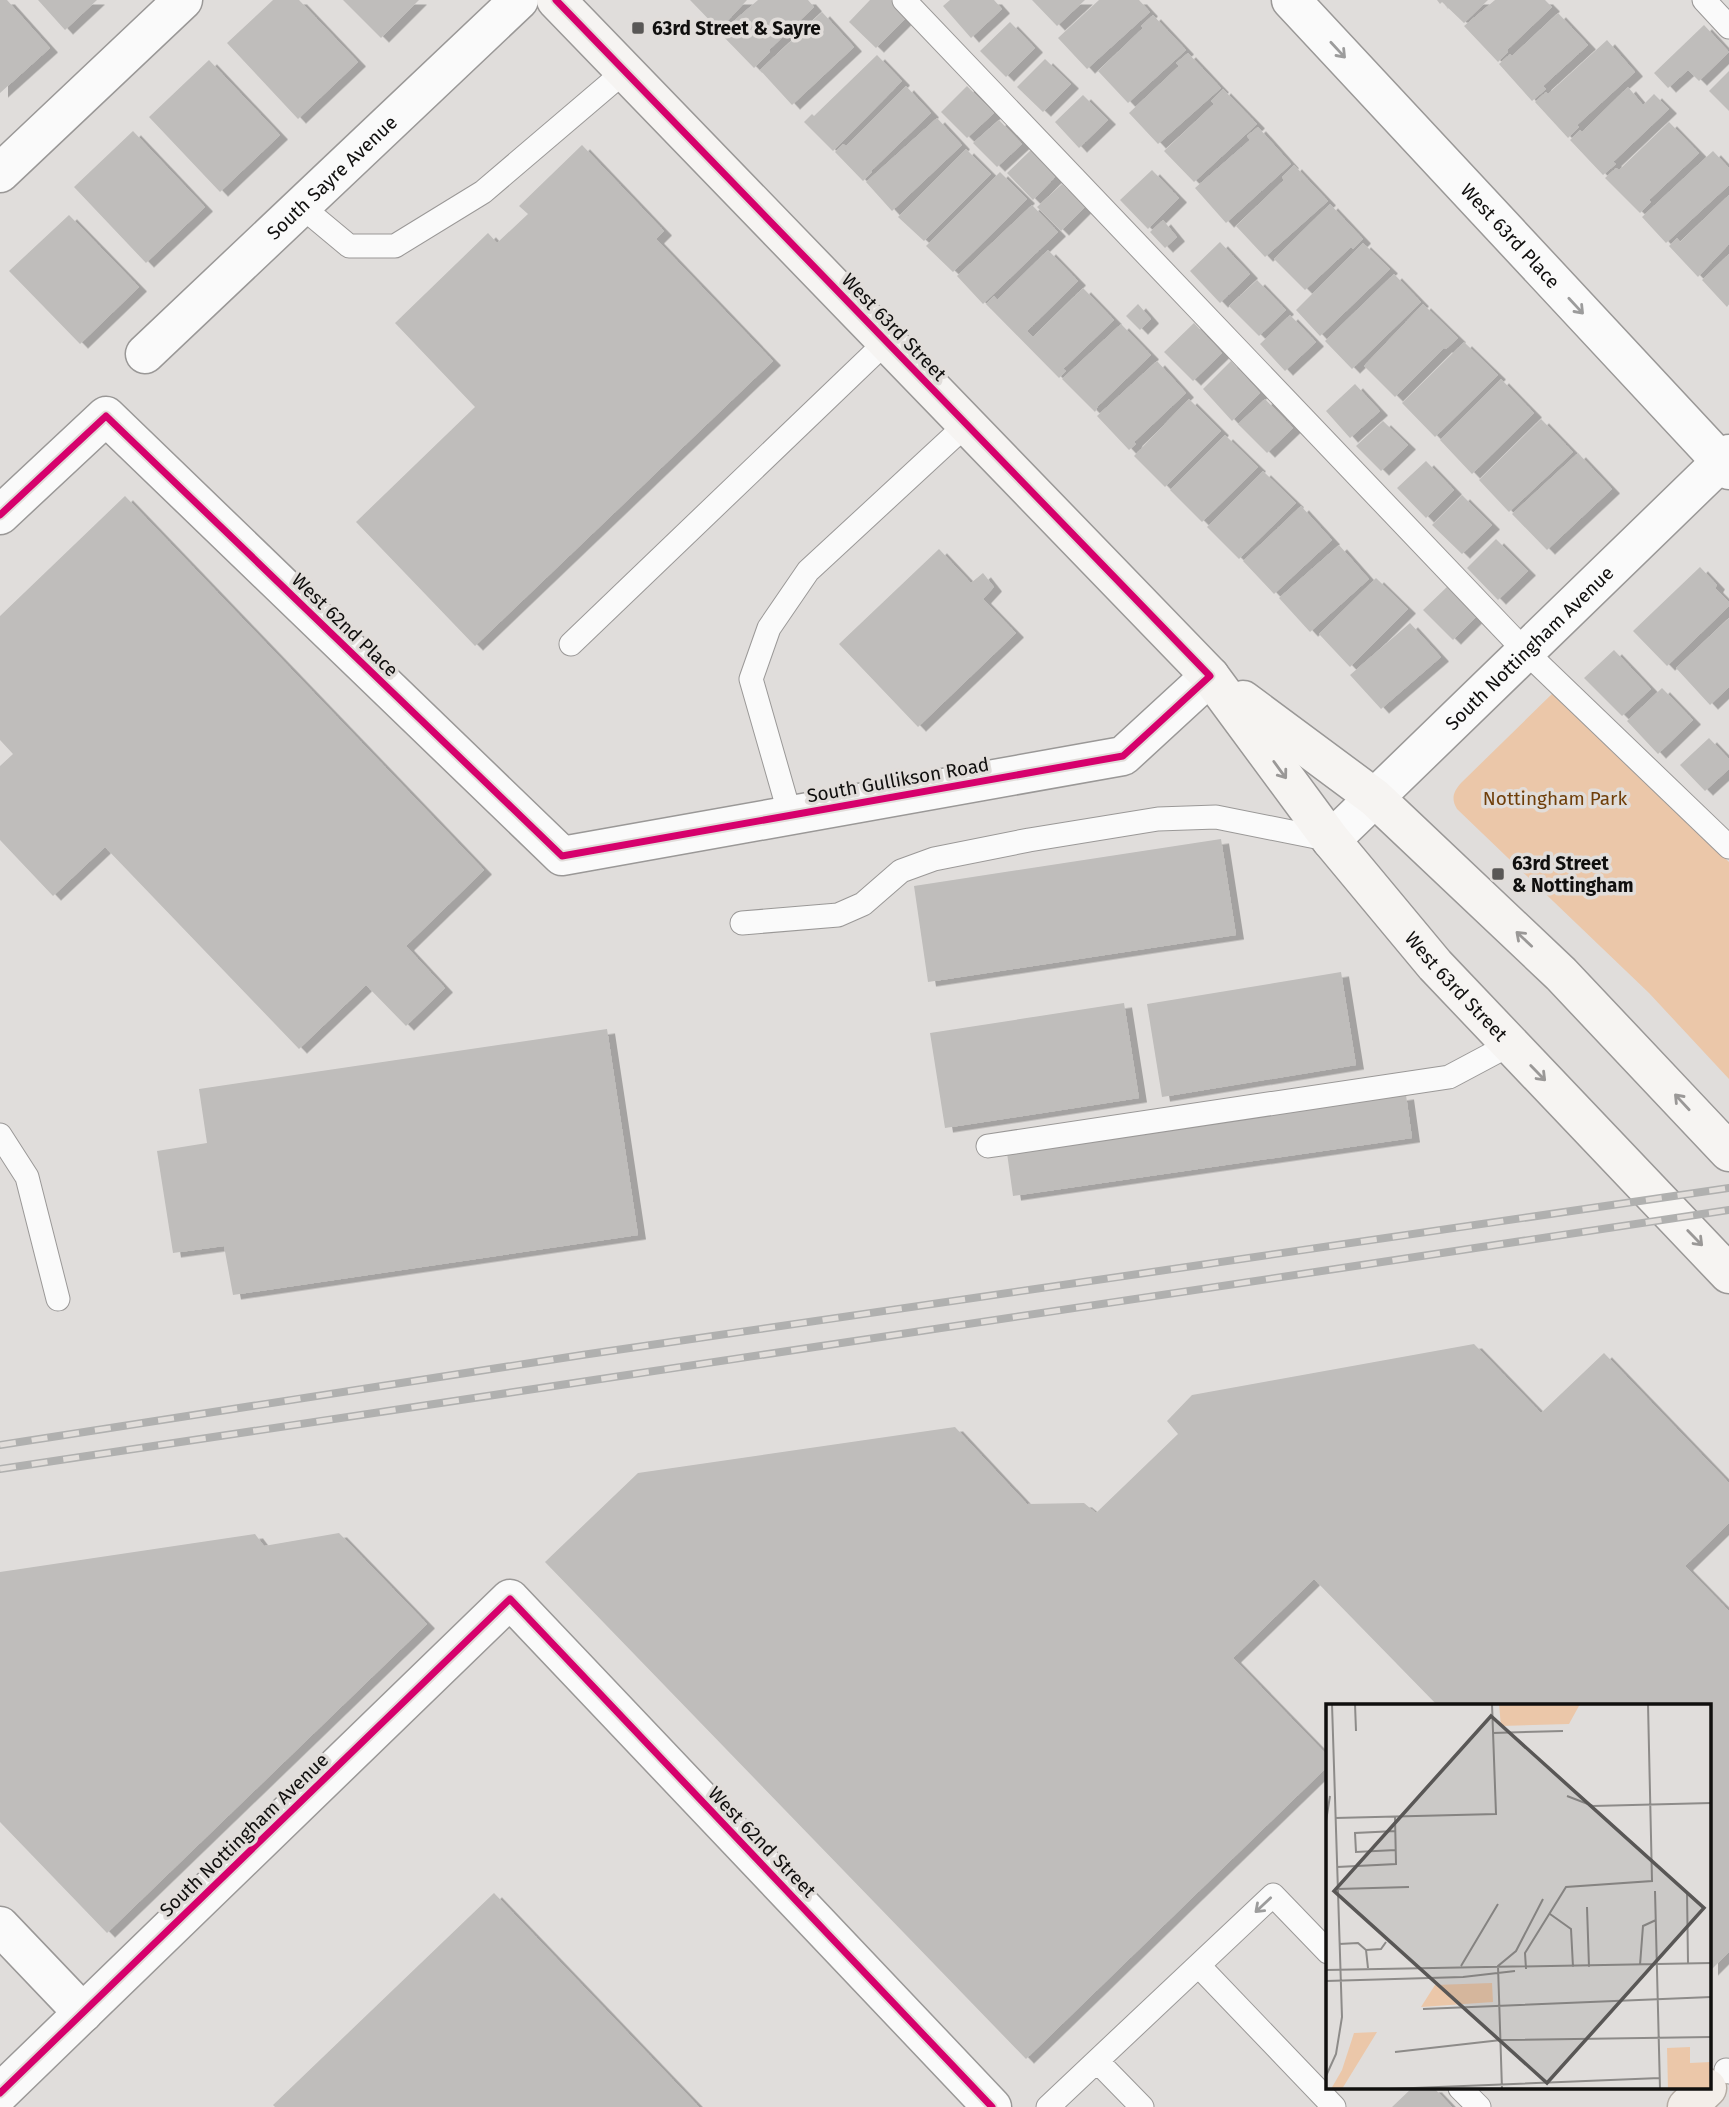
<svg xmlns="http://www.w3.org/2000/svg" width="1729" height="2107" font-family="'Fira Sans',sans-serif">
<defs>
<filter id="shadow"><feDropShadow dx="8" dy="4.5" stdDeviation="0" flood-color="#0004"/></filter>
</defs>
<rect width="100%" height="100%" fill="#e0dddb"/>
<path fill="#ebc7a9" d="M1554,692L1729,862V1079L1649,993L1457,809C1451,799 1453,792 1461,783Z"/>
<path fill="#bfbdbb" filter="url(#shadow)" d="M0,0H7L50,48L0,93Z
M38,0H97L65,30Z
M273,0H299L358,62L298,119L227,43Z
M343,0H419L381,38Z
M690,0H747L719,30Z
M758,0H808L814,7L769,50L770,52L754,68L720,33Z
M870,0H891L908,16L876,48L849,22Z
M950,0H994L1002,9L971,38L943,6Z
M1032,0H1085L1057,26Z
M1099,0H1139L1150,12L1087,69L1058,38Z
M1437,0H1488L1464,23L1442,2L1440,4Z
M1495,0H1545L1552,7L1507,50L1508,52L1498,62L1464,26Z
M822,12L854,47L792,105L760,70Z
M1558,13L1588,45L1543,86L1546,89L1532,101L1499,64L1510,54L1512,56Z
M1153,15L1186,50L1128,103L1098,71L1143,28L1141,26Z
M1010,22L1035,48L1006,77L980,51Z
M1704,25L1729,52L1699,81L1688,70L1668,88L1654,73Z
M1607,40L1635,72L1577,125L1579,127L1568,138L1535,102L1546,92L1548,94Z
M1188,53L1221,88L1158,144L1129,113L1179,66L1176,63Z
M877,55L902,81L833,151L804,122L812,114L814,116Z
M1045,59L1071,84L1043,112L1017,87Z
M209,60L280,135L220,192L149,117Z
M1729,71V111L1709,91Z
M906,86L931,113L871,171L872,172L863,181L835,152L843,144L846,146Z
M967,86L994,113L967,138L941,112Z
M1628,87L1643,105L1654,94L1669,109L1613,162L1616,164L1603,175L1570,140L1580,130L1582,132Z
M1223,89L1257,124L1194,182L1164,151L1214,104L1211,101Z
M1083,95L1108,120L1079,148L1055,122Z
M937,118L962,145L892,211L866,182Z
M999,120L1022,144L997,167L973,143Z
M1669,122L1699,153L1649,200L1651,202L1640,213L1605,178L1616,168L1619,170Z
M1258,127L1291,164L1226,223L1195,188L1250,140L1247,136Z
M133,131L205,207L146,263L74,187Z
M582,145L664,231L656,239L773,361L475,646L356,522L475,407L395,323L488,233L497,243L528,214L519,206Z
M966,149L991,174L924,241L898,217Z
M1031,150L1056,176L1033,200L1007,173Z
M1713,151L1729,168V185L1666,243L1642,217Z
M1294,165L1328,201L1265,257L1236,226L1284,180L1282,177Z
M1152,170L1179,198L1148,229L1120,200Z
M1000,172L1027,199L953,272L926,246Z
M1062,184L1085,207L1061,231L1037,207Z
M1729,195V244L1698,277L1669,246L1677,238L1680,242Z
M1330,204L1363,239L1353,249L1351,247L1305,290L1274,259Z
M1032,205L1058,232L983,304L957,276Z
M69,215L139,287L80,344L9,271Z
M1163,220L1177,237L1165,248L1150,232Z
M1220,242L1250,274L1220,303L1190,271Z
M1363,243L1390,269L1320,336L1296,310Z
M1048,250L1078,281L1027,331L1033,337L1083,288L1114,320L1063,369L1066,371L1059,378L986,304L994,296L997,300Z
M1729,254V304L1727,307L1702,280Z
M1394,274L1421,302L1352,369L1325,341Z
M1257,280L1286,310L1259,336L1229,306Z
M1138,304L1151,319L1140,330L1126,316Z
M1423,304L1458,338L1446,349L1444,348L1395,397L1364,366Z
M1290,315L1316,342L1285,371L1260,344Z
M1194,323L1222,353L1193,381L1164,352Z
M1121,324L1151,355L1098,406L1095,412L1062,379Z
M1464,342L1498,375L1435,437L1402,403Z
M1157,361L1186,393L1134,442L1136,444L1129,450L1097,416Z
M1231,361L1260,393L1232,421L1203,389Z
M1501,379L1534,413L1472,474L1440,440Z
M1355,384L1380,411L1350,438L1326,411Z
M1189,399L1221,431L1165,487L1134,456Z
M1265,399L1293,428L1267,453L1238,424Z
M1541,419L1573,452L1509,512L1479,480Z
M1383,421L1408,445L1381,471L1356,446Z
M1225,435L1258,467L1202,522L1170,490Z
M1578,453L1612,489L1547,550L1512,514Z
M1426,461L1454,490L1426,518L1397,488Z
M1263,471L1296,503L1239,559L1207,527Z
M1462,495L1492,525L1462,554L1432,525Z
M125,496L484,870L406,946L445,988L406,1026L366,985L299,1049L105,847L53,896L0,840V766L13,754L0,740V616Z
M1301,506L1332,540L1274,594L1243,561Z
M1496,539L1528,571L1498,600L1467,568Z
M1339,545L1369,579L1310,632L1279,598Z
M939,549L971,583L983,573L994,587L983,599L1016,633L918,727L839,644Z
M1700,567L1717,585L1715,588L1729,602V606L1667,666L1633,631Z
M1376,578L1408,609L1350,667L1319,634Z
M1448,586L1478,615L1453,640L1423,610Z
M1729,618V687L1710,705L1676,668Z
M1410,623L1441,657L1381,709L1350,675Z
M1614,650L1651,689L1622,716L1584,678Z
M1662,688L1693,720L1658,754L1627,721Z
M1709,738L1729,759V769L1705,791L1680,765Z
M1221,839L1236,935L928,982L914,886Z
M1341,972L1356,1065L1162,1097L1147,1004Z
M1124,1003L1139,1098L945,1128L930,1033Z
M607,1029L638,1235L233,1295L224,1246L173,1253L157,1151L207,1143L199,1089Z
M1406,1095L1412,1138L1013,1196L1007,1153Z
M1474,1344L1541,1413L1604,1353L1729,1483V1523L1685,1566L1729,1611V1952L1710,1971V1706H1438L1314,1579L1233,1658L1328,1756V1766L1026,2059L545,1562L638,1473L955,1427L1027,1504L1084,1503L1096,1513L1178,1434L1167,1421L1192,1395Z
M339,1533L427,1624L107,1933L0,1822V1572L255,1534L264,1546Z
M494,1893L699,2107H275L273,2105Z
M1412,2088H1434L1452,2107H1392Z"/>
<g fill="none" stroke-linecap="round" stroke-linejoin="round">
<defs>
<path id="service" d="M904,0L1526,652L1729,847
M1704,0L1729,27
M301,206L349,246H395L483,192L625,71
M571,644L886,342
M790,815L751,679L769,628L808,571L967,424
M742,923L838,915L863,904L901,871L934,859L1029,840L1158,819L1216,817L1331,840
M0,1135L27,1177L58,1299
M988,1146L1449,1077L1511,1044
M1199,1966L1334,2107
M1097,2061L1142,2107
M1726,2070L1729,2072
M1460,2088L1479,2107
M1048,2107L1273,1895L1328,1952"/>
<g id="minor">
<path id="s1" d="M1291,0L1729,470"/>
<path d="M0,173L183,0"/>
<path id="s2" d="M145,354L519,0"/>
<path d="M0,515L106,416L562,856L1123,756L1210,676"/>
<path id="s3" d="M1331,840L1729,454"/>
<path d="M0,1926L83,2013"/>
<path d="M0,2093L510,1599L992,2107"/>
</g>
<g id="secondary">
<path id="s4" d="M556,0L1210,676L1331,840L1435,965L1729,1274"/>
<path d="M1243,700L1375,798L1561,974L1729,1152"/>
</g>
<path id="primary" d="M1687,2107L1707,2088"/>
</defs>
<use href="#service" stroke="#9a9897" stroke-width="25"/>
<use href="#minor" stroke="#9a9897" stroke-width="41"/>
<use href="#secondary" stroke="#9a9897" stroke-width="41"/>
<use href="#primary" stroke="#b5aca4" stroke-width="41"/>
<use href="#service" stroke="#fafafa" stroke-width="23"/>
<use href="#minor" stroke="#fafafa" stroke-width="38"/>
<use href="#secondary" stroke="#f6f4f2" stroke-width="38"/>
<use href="#primary" stroke="#f3eee9" stroke-width="38"/>
<defs>
<path id="rail" d="M0,1445L582,1355L1729,1188
M0,1469L1729,1210"/>
</defs>
<use href="#rail" stroke="#b0b0af" stroke-width="8"/>
<use href="#rail" stroke="#e1ddda" stroke-width="5" stroke-dasharray="16" stroke-linecap="butt"/>
<defs>
<path id="cycleway" d="M0,515L106,416L562,856L1123,756L1210,676L556,0
M0,2093L510,1599L992,2107"/>
</defs>
<use href="#cycleway" stroke="#e1ddda" stroke-width="11"/>
<use href="#cycleway" stroke="#d6006c" stroke-width="7"/>
</g>
<defs><path id="oneway-shaft" d="M-6 0H5M1.5-3L5.5 0L1.5 3" fill="none" stroke-width="1.6" stroke-linecap="round" stroke-linejoin="round" transform="scale(1.75)"/></defs>
<g stroke="#9c9c9c">
<use href="#oneway-shaft" transform="translate(1338 50) rotate(47)"/>
<use href="#oneway-shaft" transform="translate(1576 306) rotate(47)"/>
<use href="#oneway-shaft" transform="translate(1263 1905) rotate(137)"/>
</g>
<g stroke="#9a9897">
<use href="#oneway-shaft" transform="translate(1280 770) rotate(54)"/>
<use href="#oneway-shaft" transform="translate(1524 939) rotate(-137)"/>
<use href="#oneway-shaft" transform="translate(1538 1073) rotate(46)"/>
<use href="#oneway-shaft" transform="translate(1682 1102) rotate(-133)"/>
<use href="#oneway-shaft" transform="translate(1695 1238) rotate(46)"/>
</g>
<g fill="#595756" stroke="#e1ddda" stroke-width="2.5">
<rect x="631" y="21" width="14" height="14" rx="3.5"/>
<rect x="1491" y="867" width="14" height="14" rx="3.5"/>
</g>
<g text-anchor="middle" dominant-baseline="central" stroke-width="7" stroke-linejoin="round" paint-order="stroke">
<g font-size="19" font-weight="bold" fill="#100f0e" stroke="#e1ddda" text-anchor="start">
<text x="652" y="28">63rd Street &amp; Sayre</text>
<text x="1512" y="863">63rd Street<tspan x="1512" dy="22">&amp; Nottingham</tspan></text>
</g>
<g font-size="19" fill="#100f0e" stroke="#e1ddda">
<text stroke="none"><textPath href="#s2" startOffset="257">South Sayre Avenue</textPath></text>
<text stroke="none"><textPath href="#s1" startOffset="322">West 63rd Place</textPath></text>
<text transform="translate(894 327) rotate(46)">West 63rd Street</text>
<text transform="translate(345 625) rotate(44)">West 62nd Place</text>
<text stroke="none"><textPath href="#s3" startOffset="276">South Nottingham Avenue</textPath></text>
<text transform="translate(898 780) rotate(-10)">South Gullikson Road</text>
<text stroke="none"><textPath href="#s4" startOffset="1337">West 63rd Street</textPath></text>
<text transform="translate(244 1835) rotate(-44)">South Nottingham Avenue</text>
<text transform="translate(762 1842) rotate(46)">West 62nd Street</text>
</g>
<g font-size="19" fill="#6f3e09" stroke="#e1ddda">
<text x="1555" y="798">Nottingham Park</text>
</g>
</g>
<g transform="translate(1326 1704)">
<rect width="385" height="385" fill="#e0dddb"/>
<path d="M173,0H254L243,20L175,22ZM166,279L167,298L95,303L109,281ZM51,328L16,385H5L16,366L28,329ZM364,343V359L385,358V385H342L341,344Z" fill="#ebc7a9"/>
<path fill="none" stroke="#8d8b89" stroke-width="2" d="M29,0L30,27M167,29L237,27M241,92L267,102L385,99M9,114L170,110L166,0M0,117L4,92M70,127L29,129L30,148L70,146M11,163L70,160L69,113M11,185L83,183M329,187L334,385M361,187L362,259M261,203L263,263M224,210L245,225L247,263M13,240L32,239L40,246L42,264M40,246L55,245L60,238M314,261L317,222L330,216M135,262L172,200M200,265L199,249L240,183L326,177L322,0M0,266L385,259M0,277L137,273L189,267M97,305L385,293M69,348L175,336L385,333M0,372L10,350L16,313L6,0M63,385L334,374M176,385L172,262L190,247L217,195"/>
<path fill="#595756" fill-opacity="0.15" stroke="#595756" stroke-width="3.5" d="M165,12L378,204L221,379L8,187Z"/>
<rect width="385" height="385" fill="none" stroke="#100f0e" stroke-width="3.5"/>
</g>
</svg>
